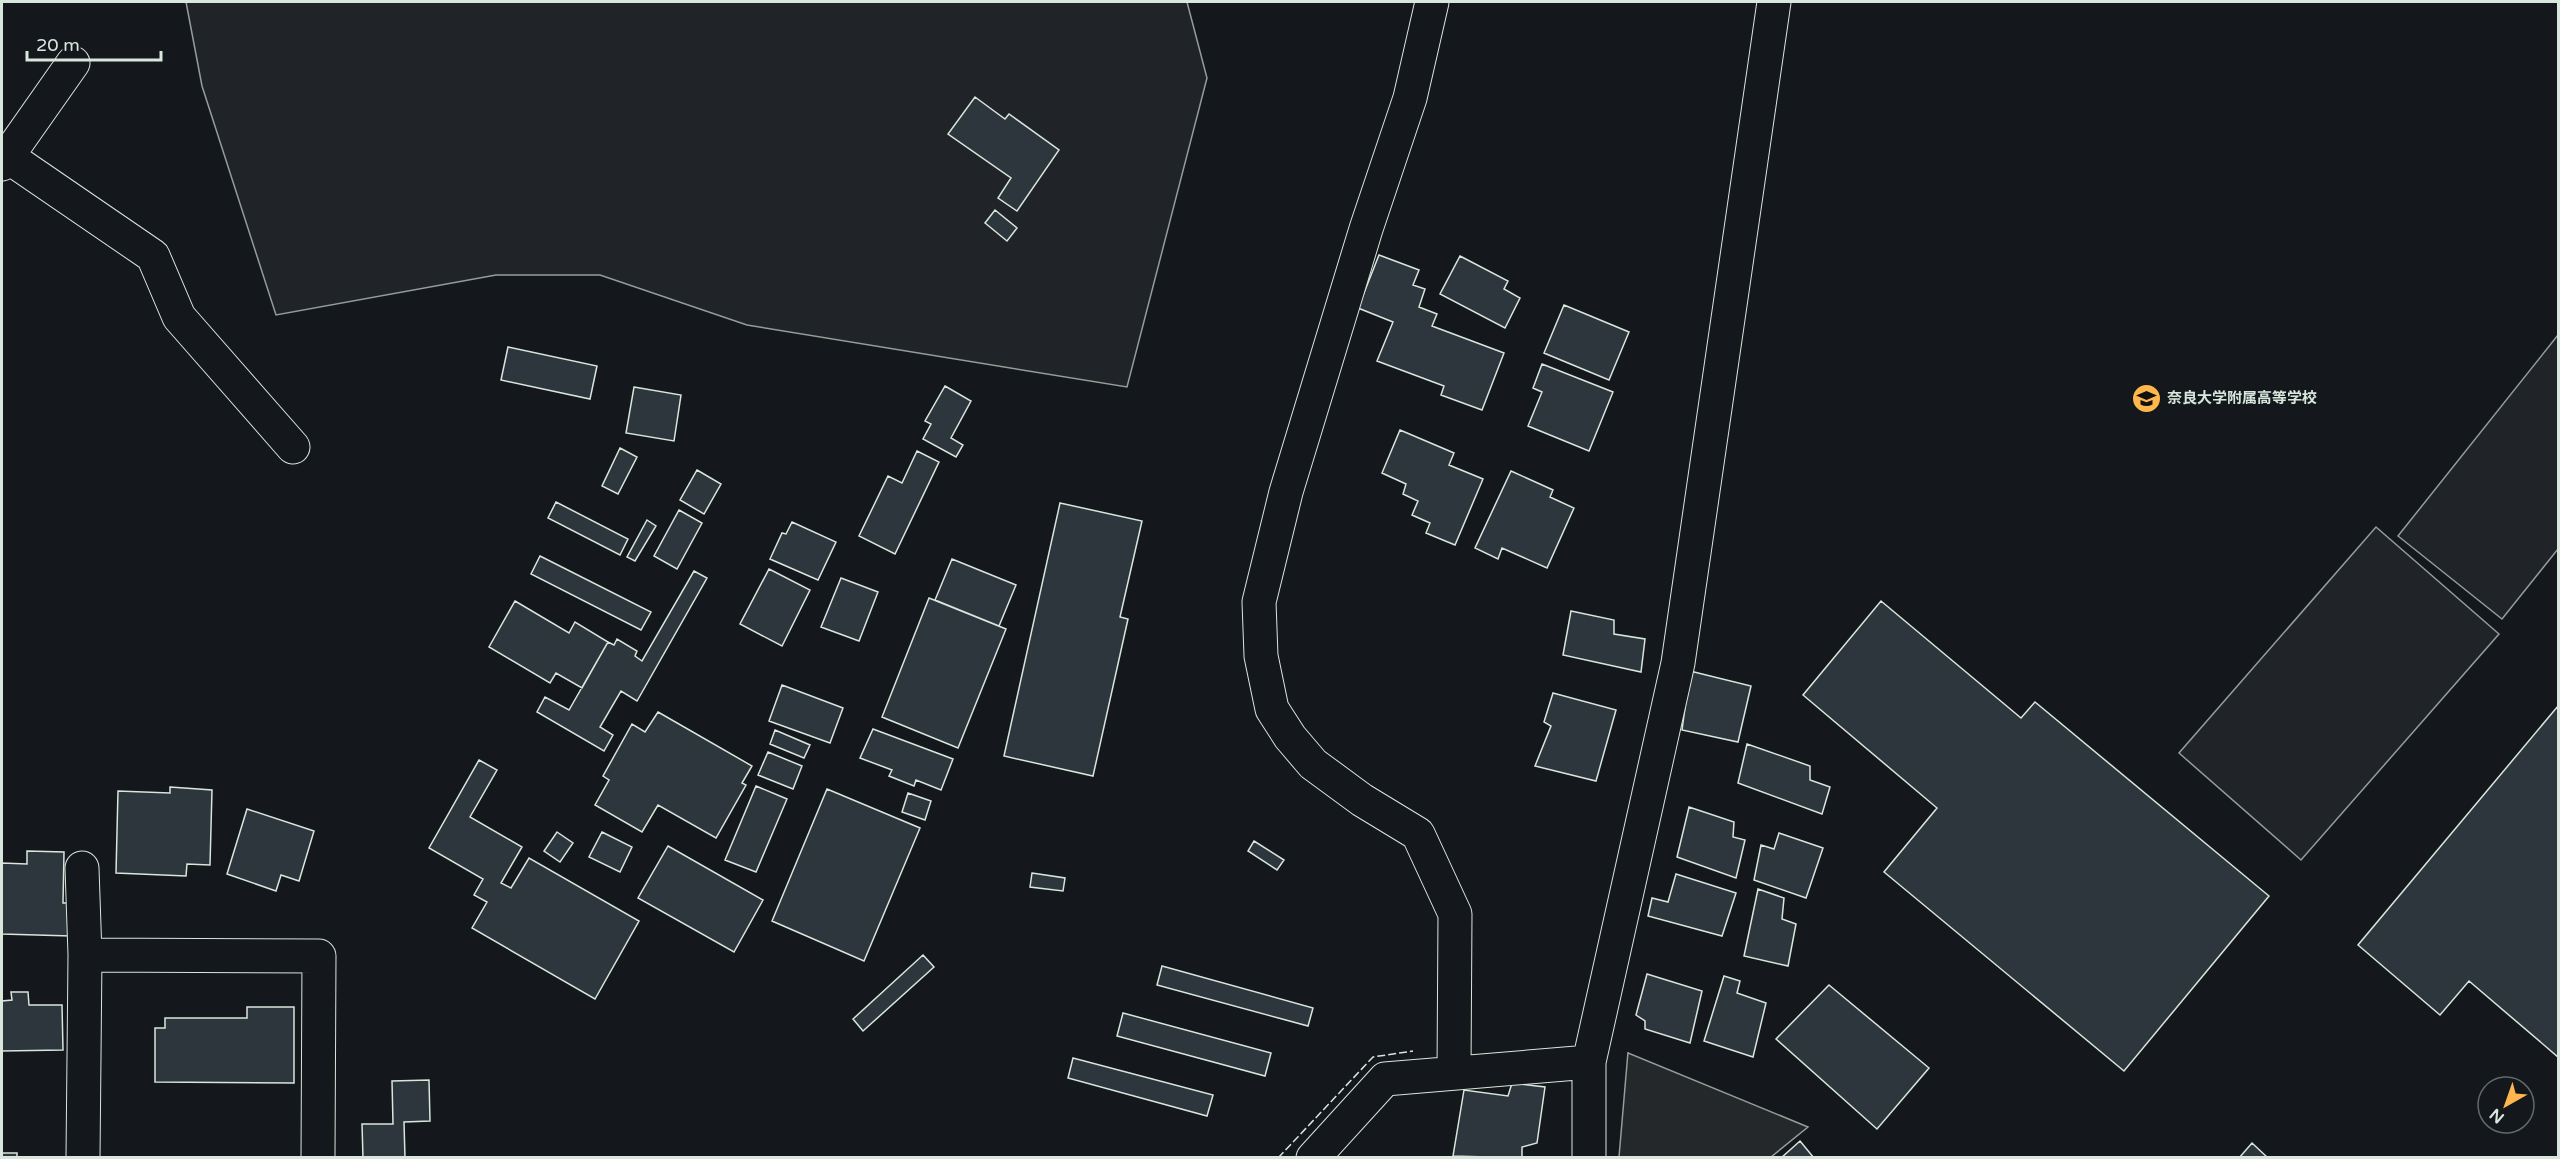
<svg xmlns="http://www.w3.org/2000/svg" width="2560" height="1159" font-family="'Varela Round','Noto Sans JP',sans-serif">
<rect width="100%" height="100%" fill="#14181c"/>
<path fill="#202428" stroke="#939e99" stroke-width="1.5" d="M186,2H1187L1207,78L1127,387L747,325L600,275H496L276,315L202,86Z
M2558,335V549L2502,619L2398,536Z
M2376,527L2499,634L2301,860L2179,753Z"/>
<path fill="#24282b" stroke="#939e99" stroke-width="1.5" d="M1628,1052V1053L1808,1127L1771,1157H1619Z"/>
<path fill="#2c363c" stroke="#d8e6dc" stroke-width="1.5" d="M975,97L1005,119L1009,114L1059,150L1017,211L998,198L1011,178L948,134Z
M995,210L1017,228L1007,241L985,223Z
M1379,255L1419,270L1413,285L1425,289L1419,307L1437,314L1432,326L1504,353L1482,410L1441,395L1444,386L1377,361L1393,322L1358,308Z
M1460,256L1508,281L1504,289L1520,298L1505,328L1440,294Z
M1564,305L1629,332L1609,380L1544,353Z
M508,347L597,366L590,399L501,380Z
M1542,364L1613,392L1589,451L1528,426L1542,392L1533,388Z
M945,386L971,401L951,438L963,445L956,457L923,439L931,424L925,421Z
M634,387L681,395L674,441L626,433Z
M1400,430L1454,453L1449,465L1483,479L1455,545L1426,533L1430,523L1412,515L1418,501L1403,494L1406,484L1382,473Z
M620,448L637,457L618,494L602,486Z
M917,451L939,462L895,554L859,536L888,476L902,483Z
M697,470L721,484L704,514L680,500Z
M1511,471L1553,490L1550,497L1574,508L1547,568L1502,548L1498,559L1475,548Z
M556,502L628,539L620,555L548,518Z
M1060,503L1142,521L1120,617L1128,619L1093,776L1004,756Z
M679,510L702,523L677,569L654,556Z
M647,520L656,526L635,561L627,557Z
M792,522L836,542L818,580L770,559L782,533L786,534Z
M540,556L651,612L641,630L531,574Z
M952,559L1016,585L999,626L935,600Z
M769,569L810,590L782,646L740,624Z
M694,571L707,578L637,701L621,691L600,727L613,735L604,751L537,712L545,697L569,710L608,642L614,645L617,639L637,651L635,656L642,661Z
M841,578L878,592L859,641L821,627Z
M929,598L1006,629L958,748L882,717Z
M515,601L569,633L575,622L608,642L582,688L556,673L550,683L489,647Z
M1881,601L2021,718L2035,702L2269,896L2124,1071L1884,872L1937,808L1803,695Z
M1571,611L1614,620V634L1645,639L1641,672L1563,655Z
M1690,671L1751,686L1738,742L1682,730Z
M782,685L843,708L830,743L769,721Z
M1553,693L1616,710L1596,781L1535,766L1551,726L1544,722Z
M2558,706V1057L2469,981L2440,1015L2358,945Z
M658,712L752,766L742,783L746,785L716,838L658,805L642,832L595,805L609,780L603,776L632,724L645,732Z
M873,729L953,759L941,790L916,780L914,786L889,776L892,770L860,758Z
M775,730L810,745L804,758L770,744Z
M1747,744L1810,766V780L1830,787L1822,814L1738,783Z
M768,752L802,766L793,789L758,775Z
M479,760L497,770L470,817L522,847L501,883L511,888L529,858L639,921L595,999L472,928L487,902L474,895L483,879L429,848Z
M756,786L787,799L756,872L725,860Z
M170,787L212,790L210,865L187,864L186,876L116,873L118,791L170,793Z
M827,789L920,828L864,961L772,921Z
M908,793L931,801L925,820L902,812Z
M1689,807L1734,822L1733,837L1745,840L1736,878L1677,857Z
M247,809L314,831L299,881L281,875L276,891L227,874Z
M557,832L573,843L560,862L544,851Z
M602,832L632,847L620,872L589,857Z
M1779,833L1823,848L1806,898L1754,880L1761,845L1774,849Z
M1254,841L1284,860L1277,870L1248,851Z
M668,846L763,900L734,952L638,898Z
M27,851L64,852L63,903H72L71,936L2,934V863L27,864Z
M1032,873L1065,878L1063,891L1030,887Z
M1676,874L1736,893L1722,936L1648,916L1652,898L1668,902Z
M1758,889L1784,898L1782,919L1796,924L1788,966L1744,956Z
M923,955L934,967L863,1031L853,1019Z
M1162,966L1313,1008L1308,1026L1157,985Z
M1647,974L1702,991L1690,1043L1645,1029V1021L1636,1015Z
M1724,976L1740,981L1737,993L1766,1003L1753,1057L1704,1041Z
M1829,985L1929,1068L1877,1129L1776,1039Z
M11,992H28L29,1005H62L63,1050L2,1051V1001L12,1000Z
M247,1007H294V1083L155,1082V1028H165V1018H247Z
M1123,1013L1271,1053L1265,1076L1117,1036Z
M1073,1058L1213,1095L1207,1116L1068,1078Z
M429,1080L430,1121L404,1122L405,1158H363L362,1124H393L392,1081Z
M1512,1083L1545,1087L1537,1143L1522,1147V1158L1453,1156L1464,1090L1508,1096Z
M1800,1141L1814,1158H1781Z
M2252,1143L2268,1158H2239Z
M2,1153H17V1158H2Z"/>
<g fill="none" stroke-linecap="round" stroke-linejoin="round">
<defs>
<path id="minor" d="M1432,2L1410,98L1366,229L1286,492L1259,602L1261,656L1272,709L1290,737L1313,764L1362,800L1418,834L1455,914L1454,1073
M7,156L153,256L179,317L293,447
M2,164L73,63
M82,868L85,955L83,1158
M85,955L319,956L318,1158
M1313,1158L1385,1079L1589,1062
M1589,1158V1062L1678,663L1774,2"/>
</defs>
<use href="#minor" stroke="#d8e6dc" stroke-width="35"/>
<use href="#minor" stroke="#14181c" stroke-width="33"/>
<path stroke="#d8e6dc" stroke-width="1.5" stroke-dasharray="8 3" stroke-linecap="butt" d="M1278,1158L1373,1057L1413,1051"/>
</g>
<defs>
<symbol id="school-disc" viewBox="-11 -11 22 22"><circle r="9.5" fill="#ffb74d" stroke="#14181c"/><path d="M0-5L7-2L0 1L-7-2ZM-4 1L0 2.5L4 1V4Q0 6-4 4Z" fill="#111"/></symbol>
</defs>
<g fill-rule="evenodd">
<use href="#school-disc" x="2130" y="382" width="33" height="33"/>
</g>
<g text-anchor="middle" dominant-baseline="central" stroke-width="4.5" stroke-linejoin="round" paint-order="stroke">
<g font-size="15" font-weight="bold" fill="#d8e6dc" stroke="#14181c" text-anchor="start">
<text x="2167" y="398">奈良大学附属高等学校</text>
</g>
</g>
<rect width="2560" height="1159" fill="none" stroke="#d8e6dc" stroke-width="6"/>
<g transform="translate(2506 1105) rotate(220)"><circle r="28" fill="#14181c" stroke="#626a69" stroke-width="1.5"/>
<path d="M0-4.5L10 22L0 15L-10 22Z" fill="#ffb74d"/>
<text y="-9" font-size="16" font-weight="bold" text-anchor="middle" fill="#d8e6dc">N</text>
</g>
<path d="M27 51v9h134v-9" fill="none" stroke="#d8e6dc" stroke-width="3"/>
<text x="36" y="51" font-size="18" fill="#d8e6dc" stroke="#14181c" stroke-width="4.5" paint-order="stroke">20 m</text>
</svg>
